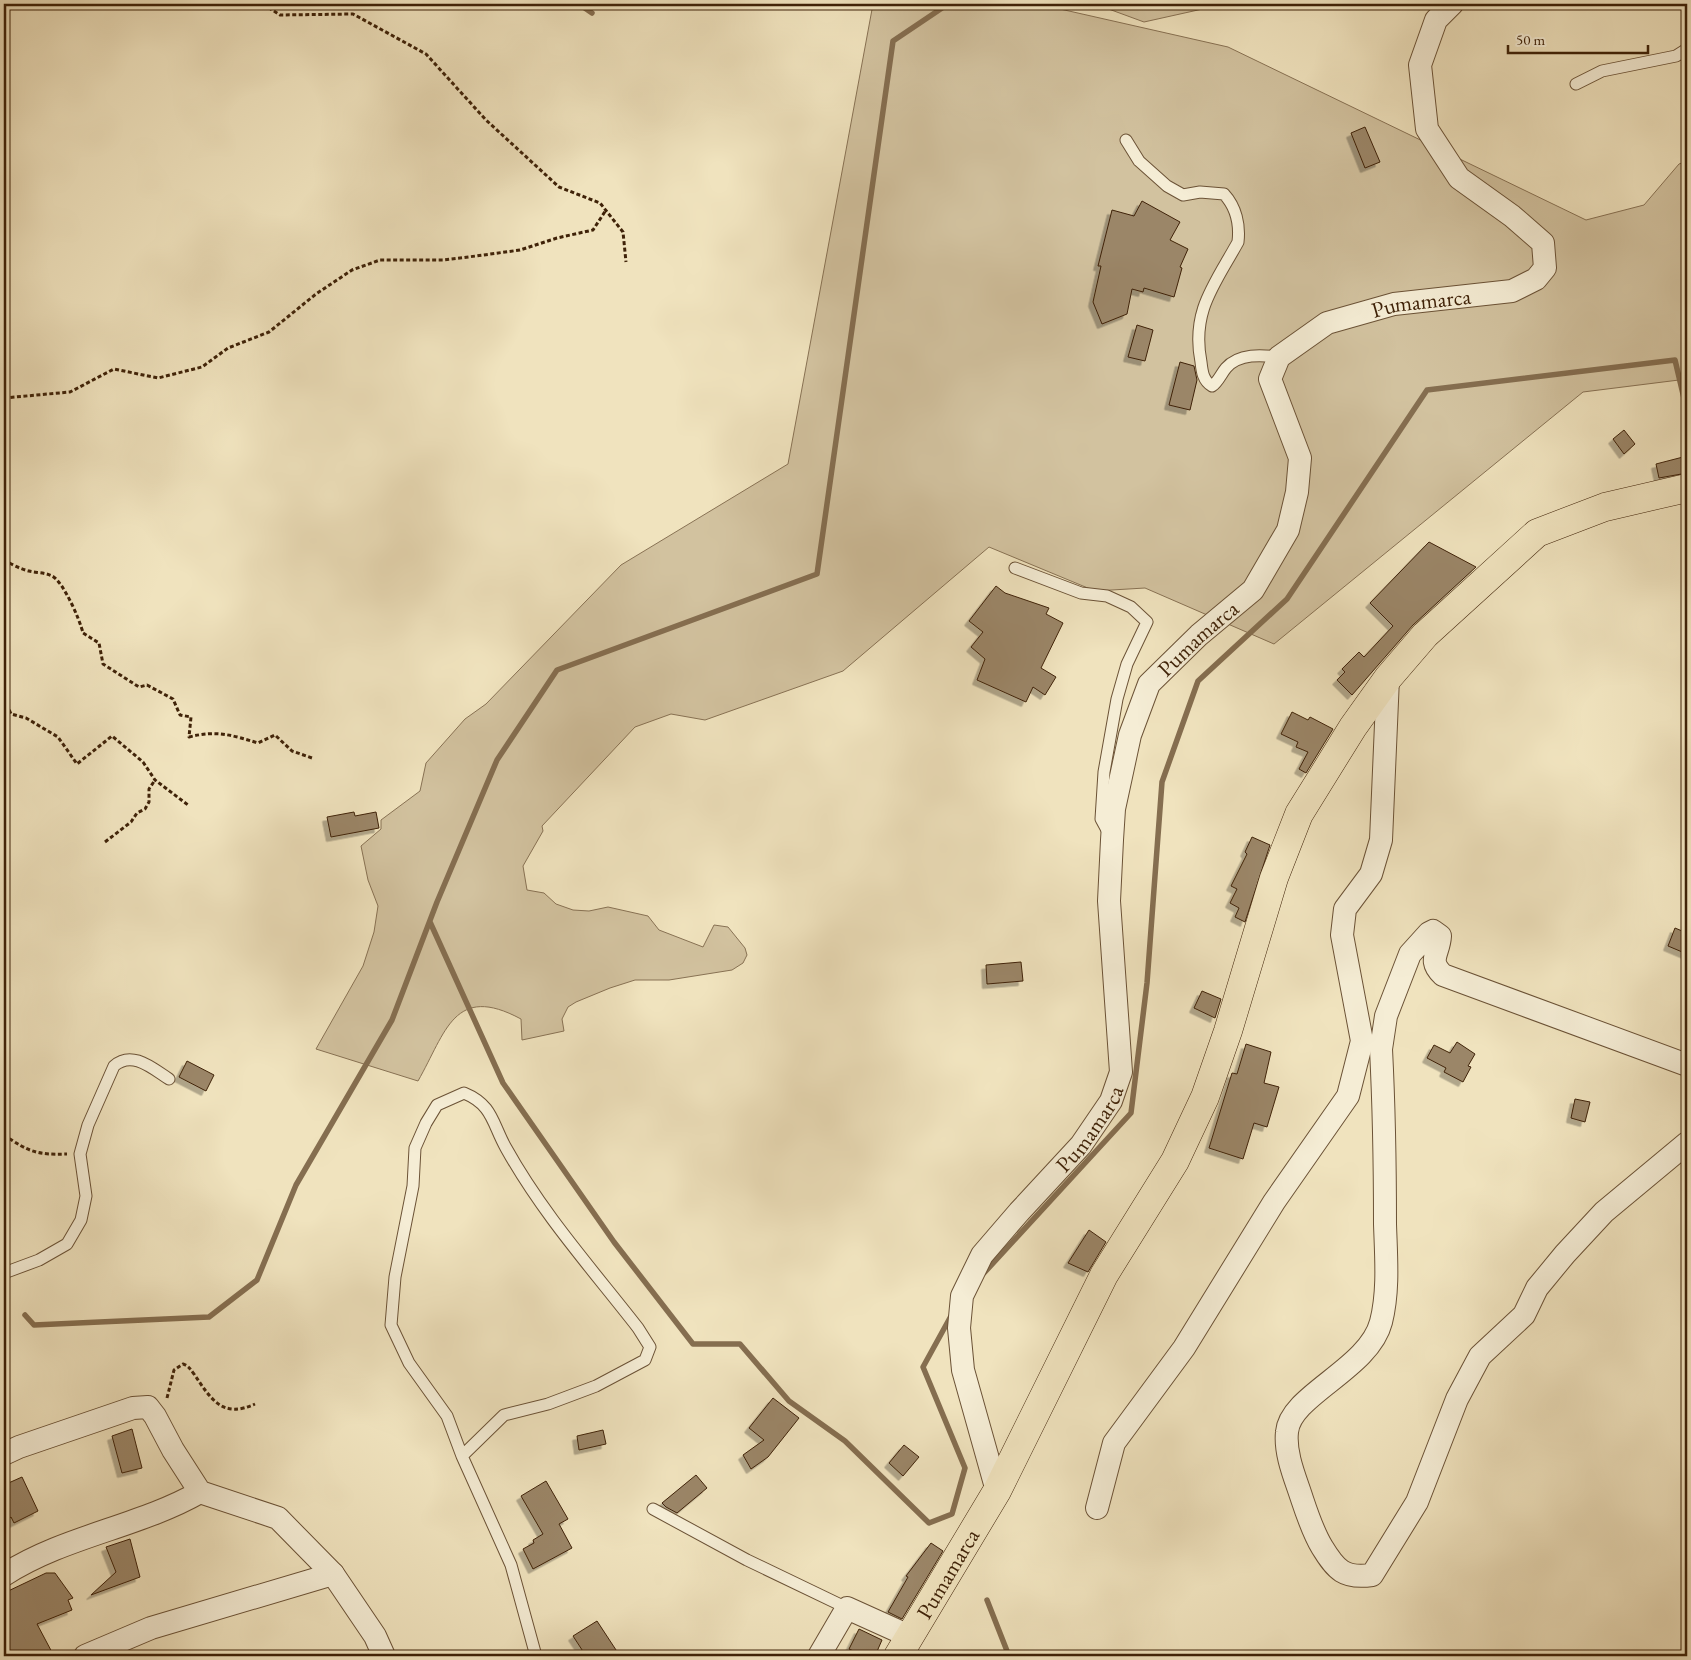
<svg xmlns="http://www.w3.org/2000/svg" width="1691" height="1660" font-family="'EB Garamond',serif">
<defs>
<filter id="shadow"><feDropShadow dx="-4.5" dy="4.5" stdDeviation="0" flood-color="#0004"/></filter>
</defs>
<rect width="100%" height="100%" fill="#f0e3be"/>
<filter id="stains"><feTurbulence type="fractalNoise" baseFrequency=".004" numOctaves="4"/><feColorMatrix values="0 0 0 0 .2 0 0 0 0 .09 0 0 0 0 .02 0 0 0 .5 -.17"/></filter>
<radialGradient id="worn" r=".72"><stop offset=".6" stop-color="#630" stop-opacity="0"/><stop offset="1" stop-color="#630" stop-opacity=".3"/></radialGradient>
<path fill="#d2c29f" stroke="#887254" d="M873,4H1038L1228,47L1586,220L1644,205L1679,164L1687,161V379L1583,392L1274,644L1145,588L1095,591L989,547L843,671L705,720L671,714L635,727L542,826L543,831L523,866L527,890L544,893L556,904L573,910L589,911L608,907L648,916L659,930L703,947L714,925L728,927L745,948L747,955L743,963L732,970L669,980H635L610,988L576,1002L568,1007L562,1019L564,1031L522,1040L521,1019C454,983 446,1032 418,1081L316,1049L363,966L374,932L378,906L368,880L361,846L381,829V820L420,791L426,763L465,719L486,704L621,565L788,464Z
M1095,4H1225L1144,22Z"/>
<g fill="none" stroke-linecap="round" stroke-linejoin="round">
<path stroke="#856e50" stroke-width="5.5" d="M579,4L592,13
M430,922L503,1083L614,1242L693,1344H740L789,1401L845,1441L929,1523L952,1514L965,1468L923,1367L951,1316
M984,1273L1131,1113L1147,983L1162,782L1198,681L1287,599L1427,390L1675,360L1687,411
M25,1315L34,1325L209,1317L257,1280L296,1185L392,1020L437,902L497,760L557,670L817,574L893,41L948,4
M987,1600L1009,1656"/>
</g>
<path fill="#9b8667" stroke="#3f2208" filter="url(#shadow)" d="M1365,127L1380,162L1365,168L1351,133Z
M1142,201L1180,222L1170,240L1188,249L1180,267L1182,268L1174,297L1144,288L1143,292L1132,289L1127,314L1102,324L1093,302L1101,266H1098L1112,210L1134,216Z
M1137,325L1153,330L1145,361L1128,357Z
M1180,362L1194,366L1197,380L1190,410L1169,405Z
M1624,430L1635,444L1624,454L1613,439Z
M1683,457L1687,473L1659,478L1656,464Z
M1429,542L1476,567L1413,625L1352,695L1337,680L1345,672L1342,669L1359,652L1364,657L1393,626L1370,603Z
M996,586L1005,593L1049,608L1046,614L1063,623L1041,668L1056,677L1045,695L1033,687L1026,702L977,680L985,659L971,647L983,632L969,621Z
M1292,712L1308,720L1310,717L1333,729L1306,773L1299,769L1308,752L1296,747L1298,742L1281,734Z
M354,812L355,816L376,812L379,828L331,837L327,817Z
M1252,837L1270,845L1245,922L1235,917L1239,908L1230,903L1237,889L1231,886L1247,854L1245,852Z
M1675,928L1687,933V954L1668,946Z
M1021,962L1023,981L987,984L986,965Z
M1202,991L1221,999L1215,1018L1194,1008Z
M1457,1042L1475,1054L1468,1066L1471,1067L1463,1082L1444,1072L1446,1068L1427,1058L1434,1045L1450,1053Z
M1246,1044L1271,1052L1264,1083L1279,1087L1267,1127L1254,1123L1243,1159L1209,1148L1232,1073L1237,1074Z
M187,1061L214,1075L206,1091L179,1077Z
M1575,1099L1590,1102L1585,1122L1571,1118Z
M1089,1230L1106,1242L1088,1272L1068,1263Z
M773,1398L799,1418L768,1457L751,1469L743,1455L764,1440L749,1428Z
M132,1429L142,1468L122,1473L112,1436Z
M603,1430L606,1444L579,1450L577,1436Z
M904,1445L919,1457L903,1476L889,1463Z
M696,1475L707,1488L677,1513L666,1507L662,1503Z
M22,1477L38,1511L14,1523L11,1517L4,1522V1485Z
M546,1481L568,1519L559,1524L572,1548L533,1569L523,1549L534,1543L533,1540L543,1534L521,1496Z
M130,1539L140,1577L91,1595L116,1572L106,1547Z
M931,1543L943,1551L902,1619L888,1612L908,1577L906,1576Z
M46,1573H55L73,1598L68,1600L72,1610L37,1624L54,1656H4V1593Z
M597,1621L620,1656H586L573,1636Z
M859,1629L882,1640L875,1656H864L849,1649Z"/>
<g fill="none" stroke-linecap="round" stroke-linejoin="round">
<defs>
<path id="service" d="M1576,84L1602,71L1676,56L1687,49
M1126,140L1139,161L1167,186L1183,195L1200,192L1224,194C1236,207 1240,225 1238,242C1215,284 1191,311 1201,362C1202,371 1203,381 1212,386C1218,382 1221,374 1226,368C1239,353 1262,355 1279,357
M1015,568L1081,593L1107,596L1131,607L1147,622L1127,664L1117,699L1104,772L1101,819L1108,832
M4,1273L39,1260L67,1244L81,1220L86,1196L80,1154L88,1125L114,1066C132,1050 152,1068 169,1079
M462,1456L504,1415L548,1404L596,1386L645,1360L650,1347L638,1328C592,1269 542,1213 506,1148C492,1123 493,1105 464,1093L437,1105L426,1123L415,1148L413,1186L395,1277L391,1325L409,1363L447,1416L462,1456L511,1565L536,1656
M653,1509L747,1560L847,1608"/>
<g id="minor">
<path d="M1687,1065L1443,975C1427,960 1439,954 1440,936L1433,931L1429,933L1410,954L1386,1016L1381,1049C1384,1108 1385,1166 1385,1224C1386,1256 1389,1291 1381,1322C1369,1369 1290,1395 1287,1432C1285,1450 1292,1470 1298,1487C1305,1507 1311,1529 1322,1547C1336,1570 1344,1579 1372,1575L1417,1502L1457,1399L1480,1356L1524,1315L1537,1288L1565,1254L1604,1212L1687,1143"/>
<path d="M4,1454L19,1447L133,1408L148,1407L155,1416L173,1450L200,1492L278,1518L333,1574L375,1636L384,1656"/>
<path id="s1" d="M997,1491L963,1370L959,1328L962,1296L982,1255L1019,1212L1081,1145L1111,1101L1121,1072L1109,901L1112,840L1114,809L1130,735L1149,684L1199,635L1253,590L1288,530L1297,492L1300,458L1270,379L1279,357L1327,323L1394,304L1512,291L1536,279L1545,268L1543,243L1512,216L1459,178L1427,129L1420,65L1436,20L1452,4"/>
<path d="M1097,1508L1114,1443L1184,1348L1274,1202L1348,1096L1362,1041L1342,935L1345,909L1371,874L1381,840L1388,678"/>
<path d="M4,1575C64,1536 139,1527 200,1492"/>
<path d="M85,1656L151,1628L333,1574"/>
<path d="M819,1656L847,1608L909,1636"/>
</g>
<g id="primary">
<path id="s2" d="M898,1656L997,1491L1104,1275L1175,1161L1205,1097L1228,1031L1274,878L1299,814L1353,727L1388,678L1425,635L1537,533L1605,507L1687,488"/>
</g>
</defs>
<use href="#service" stroke="#6b5236" stroke-width="13"/>
<use href="#minor" stroke="#6b5236" stroke-width="24"/>
<use href="#primary" stroke="#3f2208" stroke-width="29"/>
<path stroke="#3f2208" stroke-width="3" stroke-dasharray="4 2.5" stroke-linecap="butt" d="M263,4L280,15L353,14L426,54L486,120L559,187L600,203L623,232L626,262
M4,398L70,392L114,369L158,378L202,367L228,348L269,332L316,294L352,270L380,260H444L476,256L520,250L557,238L593,230L606,210
M4,560C11,564 20,569 29,571C36,573 44,572 52,576C63,581 80,620 83,633L99,643L103,664L139,687L147,685L173,699L180,715L191,717L189,737C216,730 232,735 258,743L275,735L292,751L312,758
M4,698L11,714L26,718L58,737L77,764L112,736L143,762L155,780L188,805
M105,842L131,822L137,813L145,809L149,802V789L155,780
M4,1135C29,1152 37,1155 67,1154
M167,1398L174,1370L183,1364C189,1366 190,1369 194,1374C211,1399 222,1419 255,1404"/>
<use href="#service" stroke="#f5edd5" stroke-width="11"/>
<use href="#minor" stroke="#f5edd5" stroke-width="22"/>
<use href="#primary" stroke="#f0e3be" stroke-width="28"/>
</g>
<g text-anchor="middle" dominant-baseline="central" stroke-width="4" stroke-linejoin="round" paint-order="stroke">
<g font-size="22" fill="#3f2208" stroke="#f5edd5">
<text stroke="none"><textPath href="#s1" startOffset="1418">Pumamarca</textPath></text>
<text stroke="none"><textPath href="#s1" startOffset="938">Pumamarca</textPath></text>
<text stroke="none"><textPath href="#s1" startOffset="412">Pumamarca</textPath></text>
<text stroke="none"><textPath href="#s2" startOffset="96">Pumamarca</textPath></text>
</g>
</g>
<rect width="1691" height="1660" fill="none" stroke="#f0e3be" stroke-width="20"/>
<rect x="5" y="5" width="1681" height="1650" fill="none" stroke="#3f2208" stroke-width="2.5"/>
<rect x="10" y="10" width="1671" height="1640" fill="none" stroke="#3f2208"/>
<path d="M1508 45v8h140v-8" fill="none" stroke="#3f2208" stroke-width="2.5"/>
<text x="1516" y="45" font-size="15" fill="#3f2208" stroke="#f5edd5" stroke-width="4" paint-order="stroke">50 m</text>
<rect width="100%" height="100%" filter="url(#stains)"/>
<rect width="100%" height="100%" fill="url(#worn)"/>
</svg>
